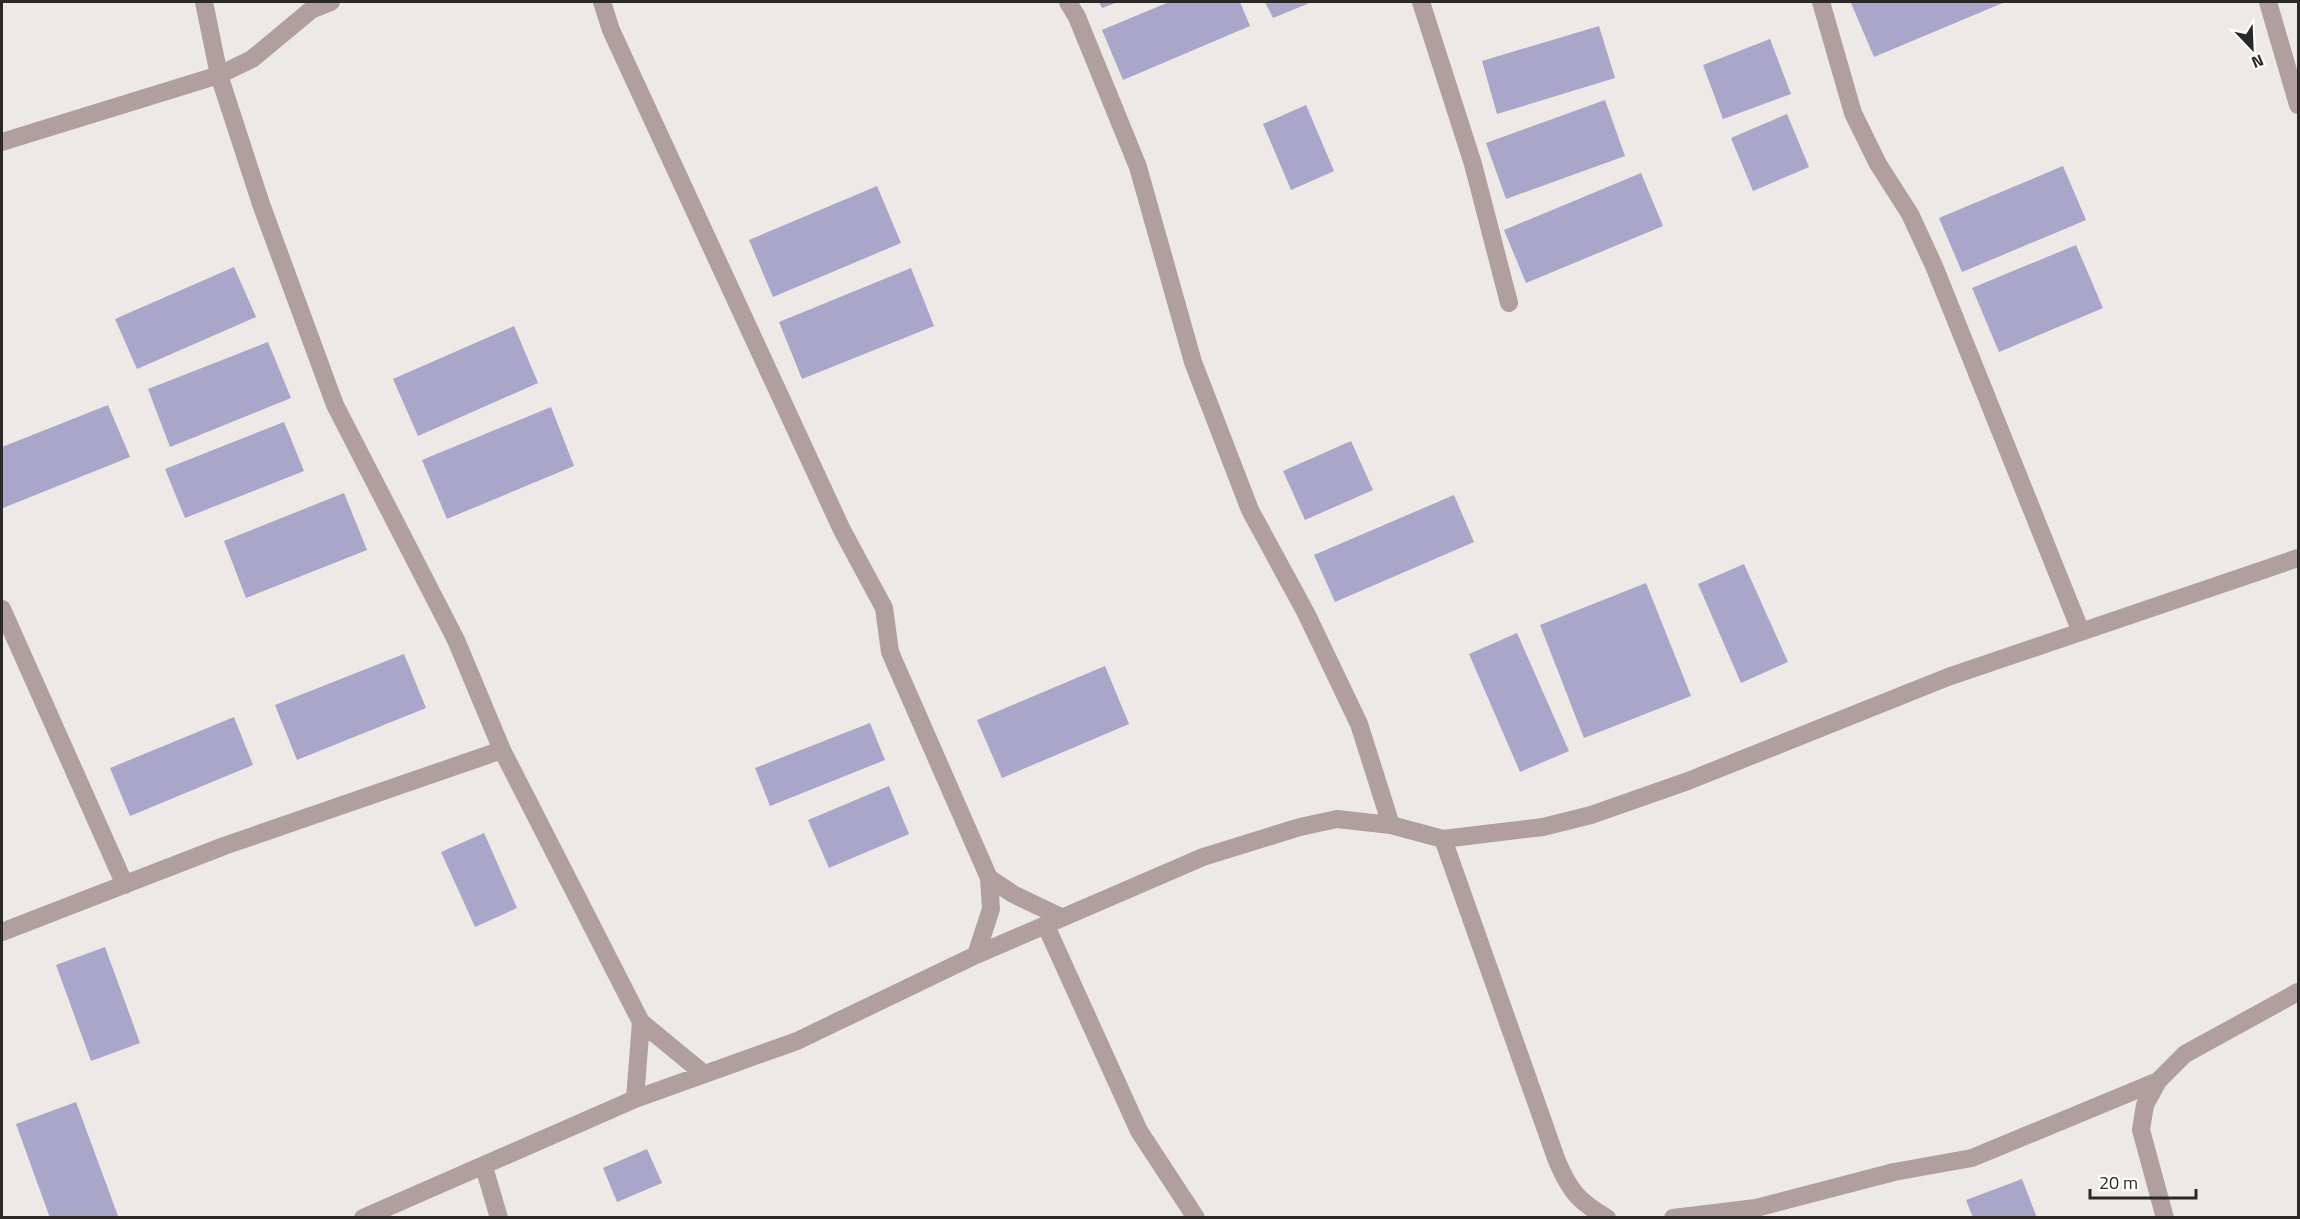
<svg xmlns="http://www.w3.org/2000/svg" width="2300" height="1219" font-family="'Titillium Web',sans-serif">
<rect width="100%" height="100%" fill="#ece9e6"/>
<path fill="#a9a6c9" d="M1099,2H1118L1102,8Z
M1169,2H1240L1250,26L1123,80L1102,30Z
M1265,2H1312L1273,18Z
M1855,2H2005L1874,57L1851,3Z
M1599,26L1615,78L1497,114L1482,61Z
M1770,39L1791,94L1723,119L1703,65Z
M1605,100L1625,156L1506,199L1486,143Z
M1306,105L1334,171L1291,190L1263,124Z
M1787,114L1809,167L1753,191L1731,138Z
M2063,166L2086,220L1962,272L1939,218Z
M1641,173L1663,226L1526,283L1504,230Z
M877,186L901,243L773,297L749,240Z
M2076,245L2103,308L1999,352L1972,288Z
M234,267L256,317L137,369L115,319Z
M911,268L934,326L802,379L779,322Z
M514,326L538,383L418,436L393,379Z
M268,342L291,398L170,447L148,389Z
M108,405L130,457L3,508L2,447Z
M551,407L574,466L447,519L422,460Z
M284,422L304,471L185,518L165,469Z
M1351,441L1373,490L1305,520L1283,471Z
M344,493L367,550L246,598L224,541Z
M1454,495L1474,542L1335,602L1314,555Z
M1744,564L1788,662L1741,683L1698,584Z
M1646,583L1691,696L1584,738L1540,625Z
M1517,633L1569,751L1520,772L1469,654Z
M404,654L426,708L297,760L275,705Z
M1105,666L1129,724L1002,778L977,720Z
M234,717L253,765L130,816L110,768Z
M870,723L885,760L770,806L755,768Z
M889,786L909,834L829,868L808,820Z
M484,833L517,908L475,927L441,852Z
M105,947L140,1043L91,1061L56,965Z
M76,1102L118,1216L114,1218H50L16,1124Z
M647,1149L662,1183L617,1202L603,1168Z
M2022,1179L2037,1218H1973L1966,1200Z"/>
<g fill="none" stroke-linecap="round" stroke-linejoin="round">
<path stroke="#b19e9f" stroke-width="18" d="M204,2L219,75L261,204L335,405L456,640L502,750L641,1022L704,1074
M602,2L611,30L842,530L884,608L890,652L989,878L991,909L976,955
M1068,2L1077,17L1138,167L1193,362L1250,510L1306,613L1359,724L1391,825
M1421,2L1473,164L1509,303
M1821,2L1853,113L1878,164L1910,214L1934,266L2081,632
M2268,2L2298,105
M2,142L219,75L252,59L311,10L331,2
M2,609L125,885
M1443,839L1557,1161C1570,1191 1578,1201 1607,1218
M989,878L1013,894L1061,917
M1046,926L1139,1131L1196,1218
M2,932L224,846L502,750
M635,1099L641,1022
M484,1167L499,1218
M363,1218L635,1099L797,1041L976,955L1203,857L1300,827L1337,819L1391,825L1443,839L1543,827L1591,815L1688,781L1948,677L2298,558
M1673,1218L1756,1208L1894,1172L1972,1158L2158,1081
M2165,1218L2141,1130L2145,1105L2158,1081L2185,1054L2298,992"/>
</g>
<rect width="2300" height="1219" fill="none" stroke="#2a2928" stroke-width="6"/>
<g transform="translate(2252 48) rotate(157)" stroke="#ffffff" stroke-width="4.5" paint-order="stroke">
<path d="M0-4.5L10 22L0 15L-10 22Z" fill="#2a2928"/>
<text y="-9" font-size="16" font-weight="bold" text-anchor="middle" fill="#2a2928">N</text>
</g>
<path d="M2090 1189v9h106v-9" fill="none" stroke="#2a2928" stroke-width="3"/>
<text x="2099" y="1189" font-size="18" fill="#2a2928" stroke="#ffffff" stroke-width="4.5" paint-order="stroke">20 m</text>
</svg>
